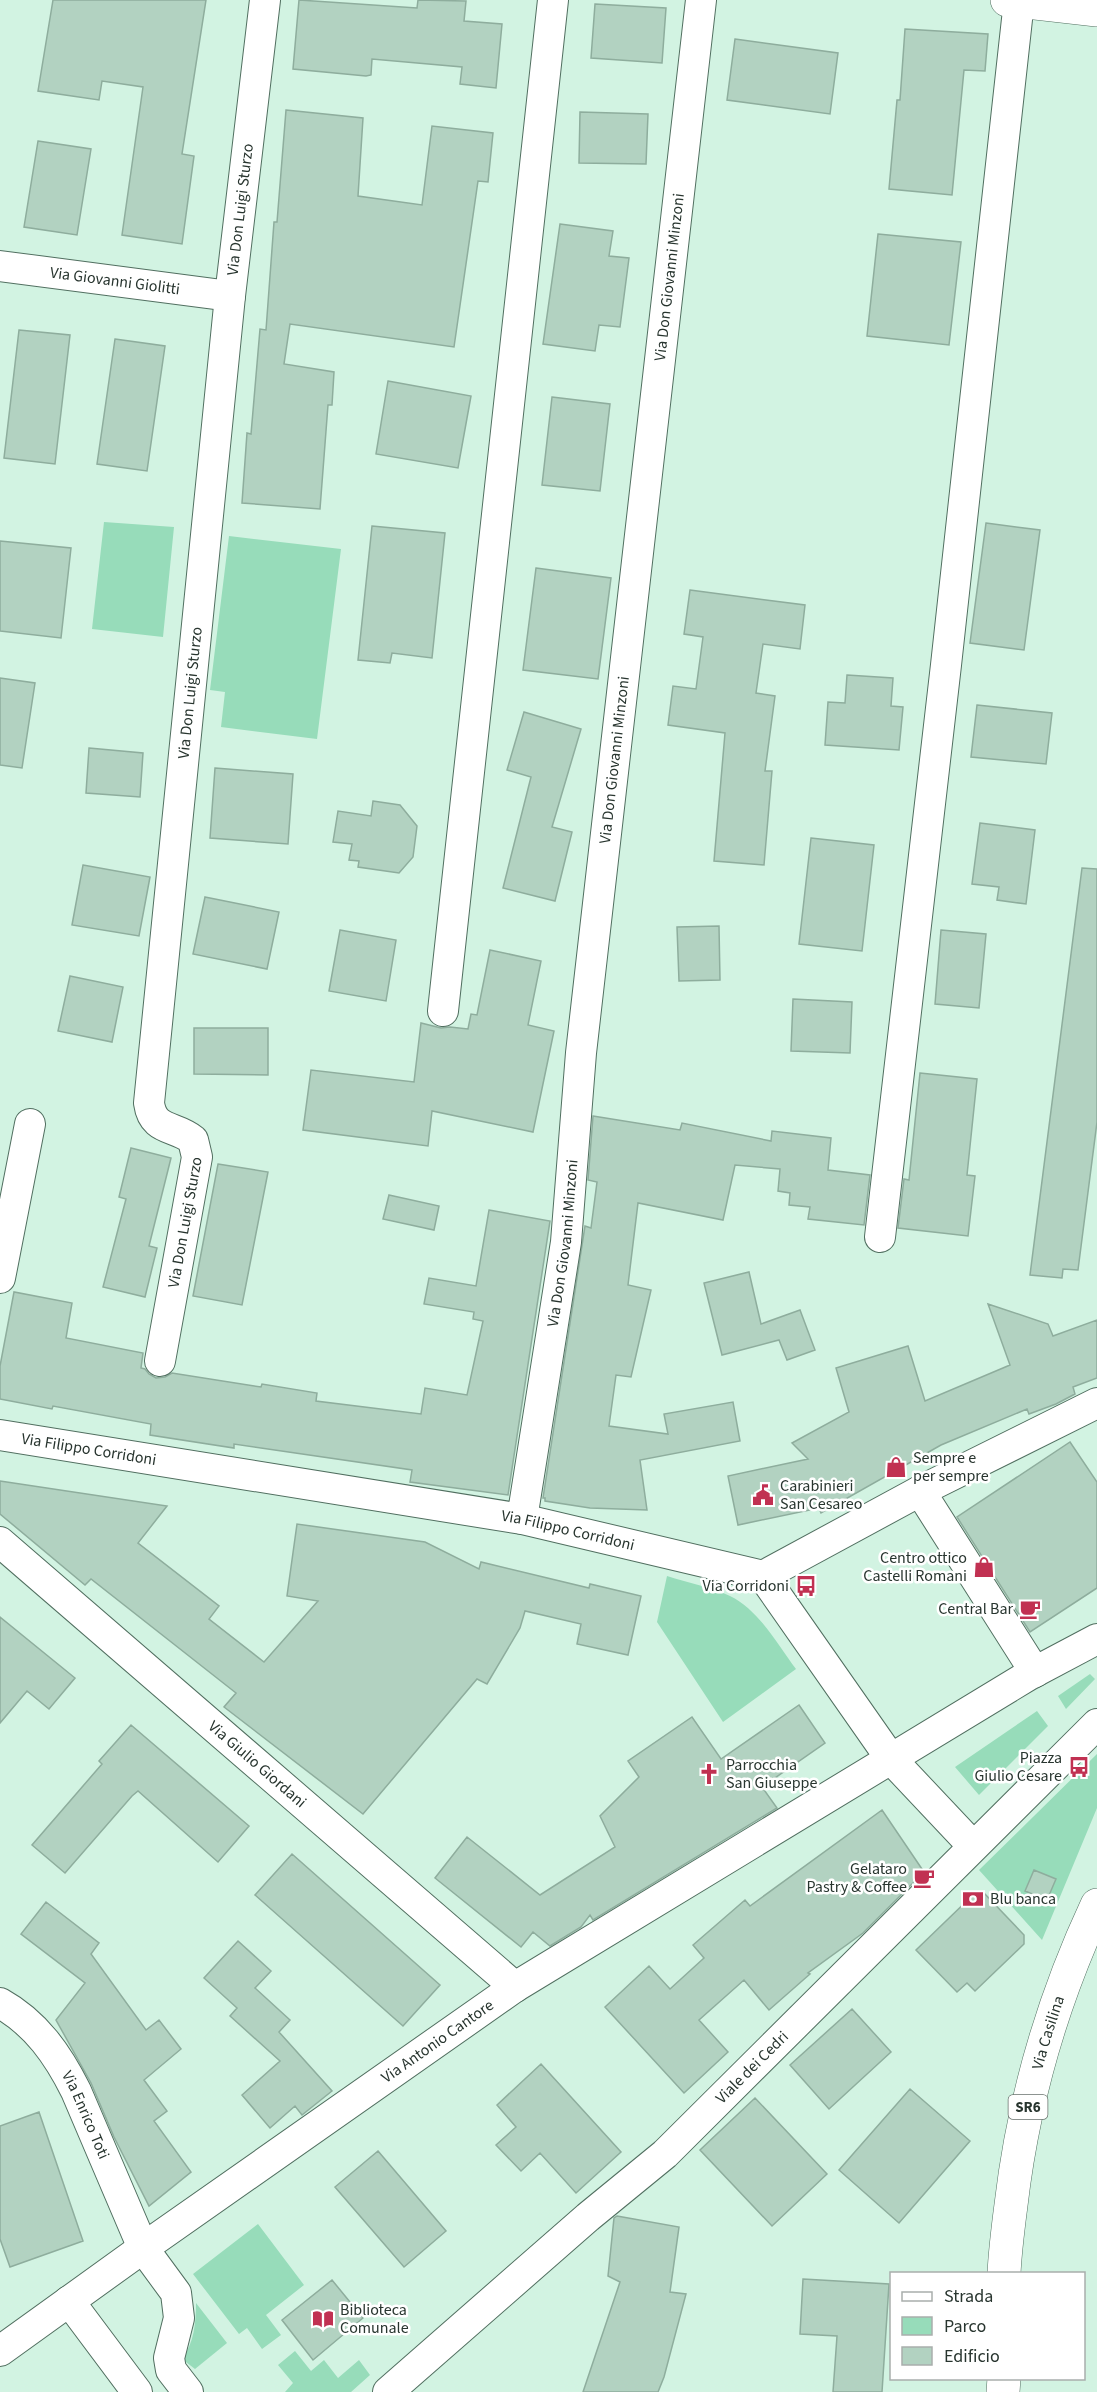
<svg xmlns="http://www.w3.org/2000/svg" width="1097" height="2392" font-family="'Source Sans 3',sans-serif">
<rect width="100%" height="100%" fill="#d2f3e2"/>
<path fill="#97dcba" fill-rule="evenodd" d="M104,522L174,527L163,637L92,629Z
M229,536L341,549L317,739L221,727L225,692L210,690Z
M667,1576C688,1583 711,1587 730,1596C759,1610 778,1645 796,1669L723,1722L657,1622Z
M1090,1674L1095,1679L1066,1709L1058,1696Z
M1037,1711L1048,1726L979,1795L955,1767Z
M1097,1754V1808L1042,1940L979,1870ZM1034,1870L1056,1879L1047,1900L1025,1891Z
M258,2224L304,2285L266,2315L281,2335L262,2349L247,2328L239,2334L193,2274Z
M196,2303L227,2343L195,2369L182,2359C194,2343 196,2323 196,2303Z
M295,2351L311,2371L324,2360L338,2378L359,2360L370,2375L351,2392H285L293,2383L278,2365Z"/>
<path fill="#b2d2c1" stroke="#8ead9d" stroke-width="1.5" d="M53,0H206L182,154L194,156L182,244L122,235L143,87L102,81L99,100L38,91Z
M299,0L417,8L418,0L466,1L464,21L502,24L496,88L460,84L462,67L372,59L371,75L366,76L293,69Z
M595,4L666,8L662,63L591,58Z
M905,29L988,34L985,71L964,70L952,195L889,189L897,100H900Z
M735,39L838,53L830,114L727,100Z
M286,110L363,118L358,196L422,205L432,126L493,133L488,182L478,181L454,347L290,324L284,364L334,372L332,405H328L320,509L242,503L247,433L251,434L260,329L266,330L274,222H277Z
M580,112L648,114L646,164L579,163Z
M38,141L91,149L77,235L24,227Z
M560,224L613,231L609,256L629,258L620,327L599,325L595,351L543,344Z
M878,234L961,242L949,345L867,336Z
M19,330L70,335L55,464L4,458Z
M115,339L165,346L147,471L97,464Z
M388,381L471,396L458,468L376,454Z
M552,397L610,404L600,491L542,485Z
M986,523L1040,530L1024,650L970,643Z
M372,526L445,533L432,658L392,653L390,663L358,660Z
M0,541L71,548L61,638L0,631Z
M536,568L611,578L598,679L523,670Z
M690,590L805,605L800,649L763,644L756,693L775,696L765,771H772L764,865L714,861L725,733L668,725L673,686L696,689L703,637L684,634Z
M847,675L893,678L891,706L903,707L899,750L825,745L828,702L845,703Z
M0,678L35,683L22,768L0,765Z
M977,705L1052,713L1046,764L971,757Z
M524,712L581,729L552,827L572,832L555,901L503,888L531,777L507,770Z
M89,748L143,753L140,797L86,793Z
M215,768L293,774L288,844L210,838Z
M373,801L400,805L417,826L413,857L399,873L358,867L359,861L349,860L352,844L333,842L338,811L371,816Z
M980,823L1035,830L1026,904L997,900L999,887L972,884Z
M811,838L874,845L862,951L799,944Z
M83,865L150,877L139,936L72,925Z
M1082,868L1097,869V1122L1078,1270L1063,1269L1062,1278L1030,1275Z
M205,897L279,912L267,969L193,954Z
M719,926L720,980L679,981L677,927Z
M340,930L396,940L386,1001L329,991Z
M941,930L986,934L979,1008L935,1004Z
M490,950L541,961L528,1025L554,1031L533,1132L432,1111L428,1146L303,1130L311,1070L414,1082L421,1023L441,1028L450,1027L468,1029L471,1014L477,1015Z
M70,976L123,987L112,1042L58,1031Z
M793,999L852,1002L850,1053L791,1051Z
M194,1028H268V1075L194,1074Z
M920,1073L977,1079L967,1175L975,1176L968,1236L898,1228L904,1179L909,1180Z
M593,1116L680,1130L682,1123L771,1141L772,1131L831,1138L828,1170L870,1175L864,1225L808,1219L810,1207L789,1205L790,1193L778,1191L780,1169L735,1165L723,1220L638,1203L628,1285L651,1290L631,1377L616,1375L609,1426L668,1434L664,1414L733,1402L740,1441L640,1460L647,1510L590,1508L545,1501V1498H543L585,1226L591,1228L597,1182L588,1180Z
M131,1148L171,1158L149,1246L157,1248L145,1297L103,1287L126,1199L119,1197Z
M218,1164L268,1172L242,1305L193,1296Z
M389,1195L439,1206L434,1230L383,1219Z
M489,1210L550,1221L508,1495L410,1482L412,1470L234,1444V1448L150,1435L151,1424L53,1406L52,1409L0,1399V1366L14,1292L72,1303L66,1338L143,1353L141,1368L145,1369L149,1374L156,1378L165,1377L172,1373L261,1387L262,1384L317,1393L316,1401L421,1414L425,1388L467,1395L483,1321L473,1319L474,1312L424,1304L429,1278L476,1286Z
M749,1272L761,1324L800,1310L815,1350L787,1360L779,1340L722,1355L704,1283Z
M988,1304L1048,1324L1053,1336L1097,1320V1378L1073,1387L1075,1394L1056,1404L1029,1414L1027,1409L941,1445L821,1513L819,1508L738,1525L728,1476L808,1459L792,1443L849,1412L836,1368L908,1346L925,1401L1010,1365Z
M1070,1442L1097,1482V1588L1030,1632L957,1517Z
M0,1481L167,1506L138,1543L219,1606L209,1619L264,1662L318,1601L287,1596L297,1524L425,1542L479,1569L481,1562L589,1588L590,1584L641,1596L628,1655L577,1644L581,1624L525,1611L520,1628L487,1684L477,1679L363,1814L224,1707L236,1693L91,1579L85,1585L0,1514Z
M0,1617L75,1678L49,1709L27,1691L0,1723Z
M799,1705L825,1743L762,1787L777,1808L593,1920L590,1915L581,1927L550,1946L533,1932L521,1947L435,1878L467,1837L540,1895L615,1847L600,1816L639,1777L628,1761L692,1717L721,1759Z
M131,1725L249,1826L218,1862L138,1791L132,1796L65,1873L32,1845L102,1764L99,1761Z
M882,1810L924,1872L863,1933L808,1973L810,1974L769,2010L744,1980L699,2020L728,2052L684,2093L605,2007L649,1966L670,1989L704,1958L693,1945L745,1900L750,1906Z
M292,1854L440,1985L403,2026L255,1895Z
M1034,1870L1056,1879L1047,1900L1025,1891Z
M975,1893H984L1024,1935V1944L975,1991L967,1983L957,1992L916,1950Z
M46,1902L99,1943L91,1954L146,2030L159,2020L181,2049L144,2080L167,2111L154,2121L191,2172L149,2206L114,2137L91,2083L56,2020L85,1983L21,1934Z
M238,1941L271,1971L255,1988L290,2020L279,2032L332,2091L302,2115L295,2106L270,2128L242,2095L280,2061L230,2016L237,2008L204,1978Z
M852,2009L891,2052L829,2109L790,2065Z
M541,2064L621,2152L576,2193L540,2153L521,2171L496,2145L516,2127L497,2105Z
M910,2089L970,2141L899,2223L839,2170Z
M755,2098L827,2174L772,2226L700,2150Z
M39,2112L83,2241L10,2267L0,2239V2126Z
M378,2151L446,2231L404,2267L335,2187Z
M617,2216L679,2227L670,2292L686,2294L664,2377L658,2392H583L620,2282L608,2276L614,2218Z
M803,2279L889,2284L882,2392H833L837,2336L800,2334Z
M332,2280L363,2318L313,2360L282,2320Z"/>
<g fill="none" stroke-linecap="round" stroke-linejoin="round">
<defs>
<g id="street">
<path id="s1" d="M0,266L230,296"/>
<path d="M443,1011L553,0"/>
<path d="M880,1237L946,665L1019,1"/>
<path d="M0,1278L30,1124"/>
<path id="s2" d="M160,1361L197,1157L193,1140C175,1125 153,1132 149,1103L230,296L265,0"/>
<path id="s3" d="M0,1435L522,1519L763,1576L920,1491L1097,1403"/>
<path d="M920,1491L1035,1672"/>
<path id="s4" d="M522,1519L566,1242L581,1053L701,0"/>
<path id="s5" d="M0,1542L515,1987"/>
<path d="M763,1576L891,1759L973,1846"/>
<path id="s6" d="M0,2003C36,2023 58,2055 76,2091L143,2248L176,2293L179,2318L169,2358L171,2370L188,2392"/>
<path d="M69,2301L137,2392"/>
<path id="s7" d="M0,2351L143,2248L515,1987L1029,1675L1097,1639"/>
<path id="s8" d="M388,2392L588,2217L665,2154L1097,1724"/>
</g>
<path id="secondary" d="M1007,0L1097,10"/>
<g id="primary">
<path id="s9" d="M1004,2274C1005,2251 1008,2228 1011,2205C1023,2102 1053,1999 1097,1905"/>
<path d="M1003,2392L1004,2378"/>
</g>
</defs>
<use href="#street" stroke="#516f60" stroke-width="32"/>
<use href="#secondary" stroke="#516f60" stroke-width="34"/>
<use href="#primary" stroke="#516f60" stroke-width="34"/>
<use href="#street" stroke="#fff" stroke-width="30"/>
<use href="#secondary" stroke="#fff" stroke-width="33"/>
<use href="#primary" stroke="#fff" stroke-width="33"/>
</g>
<defs>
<symbol id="shop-bare" viewBox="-9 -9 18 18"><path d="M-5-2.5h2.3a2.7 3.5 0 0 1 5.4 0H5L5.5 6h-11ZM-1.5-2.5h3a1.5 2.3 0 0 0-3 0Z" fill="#c13152" stroke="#fff" stroke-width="2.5" paint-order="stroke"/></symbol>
<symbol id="civic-bare" viewBox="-9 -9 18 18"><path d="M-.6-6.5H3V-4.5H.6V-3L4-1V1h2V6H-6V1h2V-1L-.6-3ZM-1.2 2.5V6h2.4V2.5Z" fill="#c13152" stroke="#fff" stroke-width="2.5" paint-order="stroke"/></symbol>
<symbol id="bus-bare" viewBox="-9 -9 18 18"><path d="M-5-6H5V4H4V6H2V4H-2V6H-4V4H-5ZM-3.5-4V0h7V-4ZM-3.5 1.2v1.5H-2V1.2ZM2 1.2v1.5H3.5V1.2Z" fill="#c13152" stroke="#fff" stroke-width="2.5" paint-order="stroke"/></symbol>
<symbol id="cafe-bare" viewBox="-9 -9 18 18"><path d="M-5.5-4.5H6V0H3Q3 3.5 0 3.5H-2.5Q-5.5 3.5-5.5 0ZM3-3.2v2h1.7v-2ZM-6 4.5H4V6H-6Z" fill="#c13152" stroke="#fff" stroke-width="2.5" paint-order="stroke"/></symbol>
<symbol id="church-bare" viewBox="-9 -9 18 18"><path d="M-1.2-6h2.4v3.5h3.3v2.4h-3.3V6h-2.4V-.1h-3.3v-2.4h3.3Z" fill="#c13152" stroke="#fff" stroke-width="2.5" paint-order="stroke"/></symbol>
<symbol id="bank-bare" viewBox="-9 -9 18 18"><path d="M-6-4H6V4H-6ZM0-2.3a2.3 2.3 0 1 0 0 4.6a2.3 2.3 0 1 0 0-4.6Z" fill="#c13152" stroke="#fff" stroke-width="2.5" paint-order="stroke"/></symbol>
<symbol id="library-bare" viewBox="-9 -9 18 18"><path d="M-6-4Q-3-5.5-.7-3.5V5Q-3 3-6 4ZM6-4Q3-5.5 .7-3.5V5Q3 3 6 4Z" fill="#c13152" stroke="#fff" stroke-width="2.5" paint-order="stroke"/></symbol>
</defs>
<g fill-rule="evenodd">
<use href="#shop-bare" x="881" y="1452" width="30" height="30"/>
<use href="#civic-bare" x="748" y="1480" width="30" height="30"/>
<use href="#shop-bare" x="969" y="1552" width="30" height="30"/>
<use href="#bus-bare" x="791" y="1571" width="30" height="30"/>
<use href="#cafe-bare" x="1015" y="1594" width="30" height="30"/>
<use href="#bus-bare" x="1064" y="1752" width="30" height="30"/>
<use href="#church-bare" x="694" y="1759" width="30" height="30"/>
<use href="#cafe-bare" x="909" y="1863" width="30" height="30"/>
<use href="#bank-bare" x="958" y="1884" width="30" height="30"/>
<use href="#library-bare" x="308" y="2304" width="30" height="30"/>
</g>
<g text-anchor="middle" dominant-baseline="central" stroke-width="5" stroke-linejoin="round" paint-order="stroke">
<rect fill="#fff" stroke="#68726d" stroke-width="1.5" x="1008.5" y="2095" width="39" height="24" rx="4.5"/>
<g font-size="15" font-weight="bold" fill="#28352f">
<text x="1028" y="2107">SR6</text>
</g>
<g font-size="16" fill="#28352f" stroke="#fff">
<text stroke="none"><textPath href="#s2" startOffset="1184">Via Don Luigi Sturzo</textPath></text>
<text stroke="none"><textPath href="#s4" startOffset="1251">Via Don Giovanni Minzoni</textPath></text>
<text stroke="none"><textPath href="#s1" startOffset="116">Via Giovanni Giolitti</textPath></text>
<text stroke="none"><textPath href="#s2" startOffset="698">Via Don Luigi Sturzo</textPath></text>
<text stroke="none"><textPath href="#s4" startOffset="765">Via Don Giovanni Minzoni</textPath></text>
<text stroke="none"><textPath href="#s2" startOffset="141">Via Don Luigi Sturzo</textPath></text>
<text stroke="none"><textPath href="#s4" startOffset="279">Via Don Giovanni Minzoni</textPath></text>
<text stroke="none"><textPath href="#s3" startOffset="90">Via Filippo Corridoni</textPath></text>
<text stroke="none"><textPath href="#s3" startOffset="576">Via Filippo Corridoni</textPath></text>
<text stroke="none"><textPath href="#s5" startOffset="340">Via Giulio Giordani</textPath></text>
<text stroke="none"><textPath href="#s9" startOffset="246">Via Casilina</textPath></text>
<text stroke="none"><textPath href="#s7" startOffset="536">Via Antonio Cantore</textPath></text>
<text stroke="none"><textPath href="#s8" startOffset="488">Viale dei Cedri</textPath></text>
<text stroke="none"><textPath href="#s6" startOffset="144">Via Enrico Toti</textPath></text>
</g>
<g font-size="16" fill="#28352f" stroke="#fff" text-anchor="start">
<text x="913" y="1458">Sempre e<tspan x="913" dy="18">per sempre</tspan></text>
<text x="780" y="1486">Carabinieri<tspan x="780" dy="18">San Cesareo</tspan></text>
<text x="967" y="1558" text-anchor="end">Centro ottico<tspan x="967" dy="18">Castelli Romani</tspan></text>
<text x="789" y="1586" text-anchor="end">Via Corridoni</text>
<text x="1013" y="1609" text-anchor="end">Central Bar</text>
<text x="1062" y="1758" text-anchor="end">Piazza<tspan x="1062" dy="18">Giulio Cesare</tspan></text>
<text x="726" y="1765">Parrocchia<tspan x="726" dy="18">San Giuseppe</tspan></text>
<text x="907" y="1869" text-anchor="end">Gelataro<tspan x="907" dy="18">Pastry &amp; Coffee</tspan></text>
<text x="990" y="1899">Blu banca</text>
<text x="340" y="2310">Biblioteca<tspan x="340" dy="18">Comunale</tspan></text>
</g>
</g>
<rect x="890" y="2272" width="195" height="108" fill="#ffffff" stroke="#a9aeac" stroke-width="1.5"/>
<rect x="902" y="2292" width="30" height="9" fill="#ffffff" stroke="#a9aeac" stroke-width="1.5"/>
<text x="944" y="2302" font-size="18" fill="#28352f">Strada</text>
<rect x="902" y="2317" width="30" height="18" fill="#97dcba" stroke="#a9aeac" stroke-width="1.5"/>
<text x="944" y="2332" font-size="18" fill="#28352f">Parco</text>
<rect x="902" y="2347" width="30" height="18" fill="#b2d2c1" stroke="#a9aeac" stroke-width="1.5"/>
<text x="944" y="2362" font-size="18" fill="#28352f">Edificio</text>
</svg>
